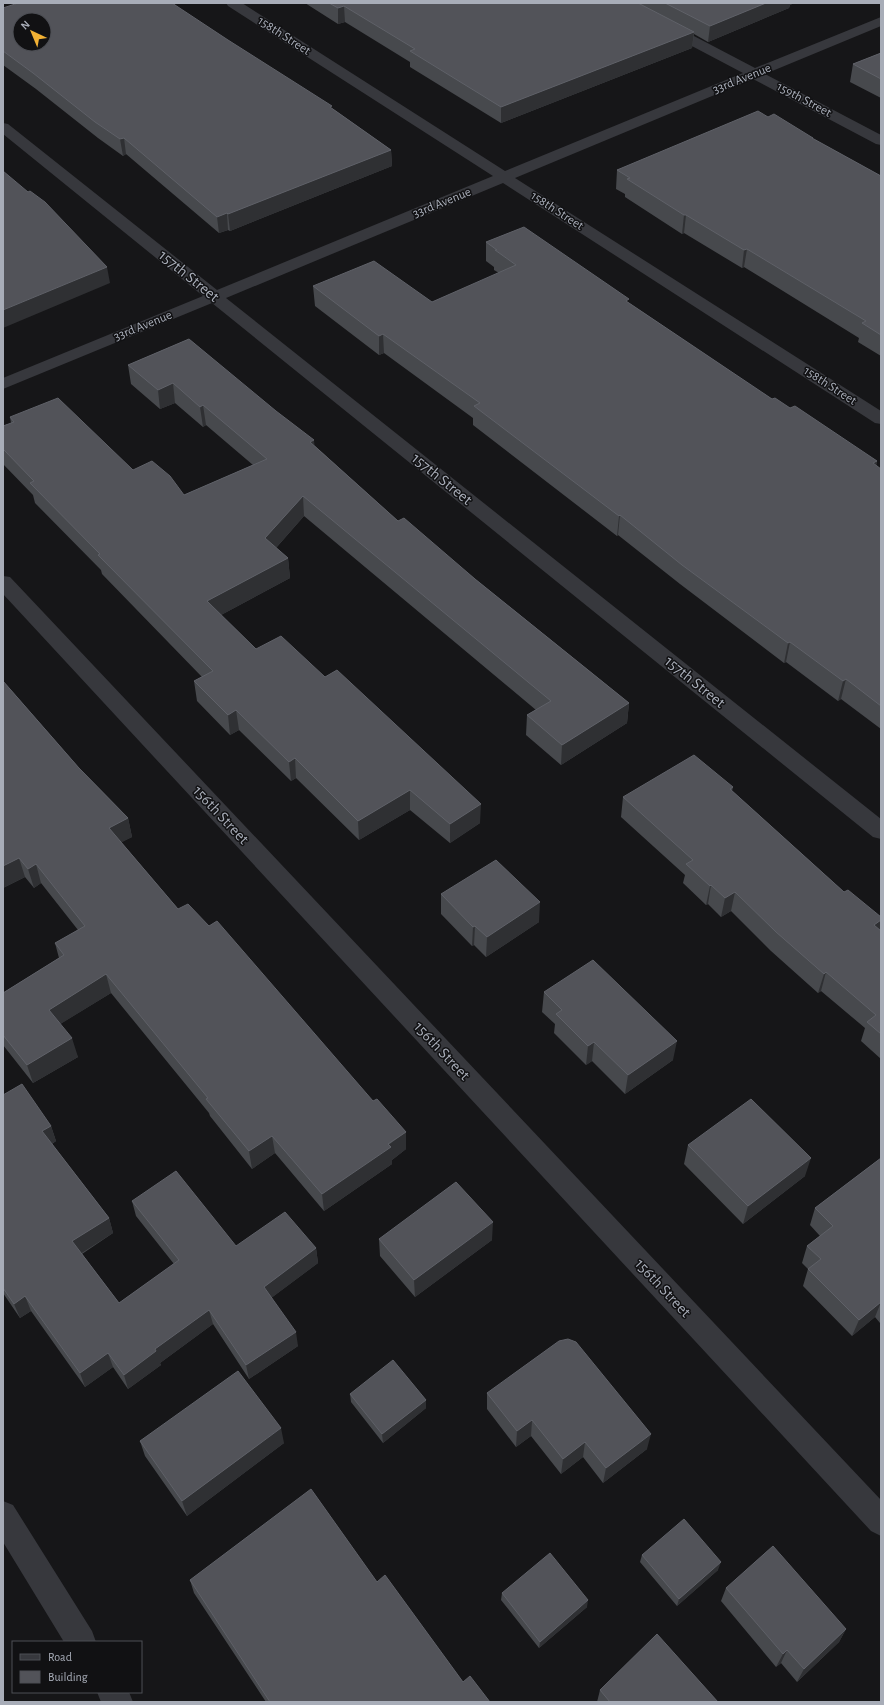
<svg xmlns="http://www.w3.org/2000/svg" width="884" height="1705" font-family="'Alegreya Sans',sans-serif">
<rect width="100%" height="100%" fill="#161618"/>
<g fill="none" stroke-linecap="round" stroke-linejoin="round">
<path fill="#37383d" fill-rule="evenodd" d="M226,3H242L505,171L743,73L616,6L614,3H631L755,68L881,17V26L765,74L881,135V145L876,144L753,79L515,178L881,411V424L875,423L503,183L226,298L881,819V839L873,837L212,303L3,389V378L203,296L3,134V123L8,124L217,290L493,176L228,6Z
M3,576L10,577L881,1500V1536L871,1531L3,594Z
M3,1501L13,1505L92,1631L96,1642H64L3,1542Z
M97,1692H129L133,1702H101Z"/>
</g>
<path fill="#47494d" d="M305,3H794L790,5L789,8L708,42L694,34L692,48L501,123L410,67V62L345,22L338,24Z
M3,8L333,109L391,150L392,166L230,231L228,230L219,233L126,154L123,156L98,138L36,89L3,65Z
M881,53V98L850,82L853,64Z
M768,117L813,138V139L881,176V356L858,342L859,338L744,267L742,268L684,233L682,234L625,197V194L616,189L617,170Z
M486,242L629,303L772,399L790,408L877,461L876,466L881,469V729L841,699L838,701L786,662L784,663L680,584L618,535L617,536L473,425V418L384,353L379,355L315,306L313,286L432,302L499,273L494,270V267L486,261Z
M189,339L315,446L398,521L475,579L629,703L627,723L561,765L526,735L527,715L536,710L304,516L276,548L288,558L290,578L221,615L256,649L325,677L480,823L450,843L410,810L359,840L296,778L291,781L239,730L230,735L197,701L194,681L202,677L102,574L101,570L35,503L33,495L3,464V426L11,423L10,417L133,470L184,495L253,465L206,425L203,427L175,403L160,409L131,384L128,365Z
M3,681L79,768L128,818L132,837L121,842L178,909L373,1101L406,1132V1149L392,1160V1164L324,1211L275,1153L252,1169L210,1116L209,1113L111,993L60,1024L78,1057L33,1083L3,1045V993L59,958L55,943L78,930L41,883L34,888L25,877L3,888Z
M733,787L732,791L844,892L881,917V926L880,930L881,931V1059L861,1041L865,1028L821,991L818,993L771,951L731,911L721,917L708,904L706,905L683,883L685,875L621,817L623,797Z
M441,894L539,922L486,957L474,945L472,946L441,914Z
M544,992L673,1060L625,1094L592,1061L586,1065L554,1033L555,1024L542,1012Z
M3,1095L51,1126L56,1141L52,1144L109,1218L113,1233L82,1254L119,1303L174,1264L136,1216L132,1201L236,1246L316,1248L318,1263L271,1298L298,1346L249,1379L213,1324L160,1363L161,1365L128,1389L113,1367L85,1387L31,1311L20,1318L3,1293Z
M688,1145L805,1176L743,1224L684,1164Z
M881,1158V1322L880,1323L875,1317L852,1336L803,1286L808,1269L802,1263L807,1246L820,1236L810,1225L815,1208Z
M379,1239L492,1240L415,1297L380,1256Z
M487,1393L647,1449L603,1483L583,1457L561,1474L531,1436L516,1447L487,1409Z
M350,1394L426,1400V1408L383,1443L351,1402Z
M140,1441L284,1443L187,1516L145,1456Z
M642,1555L718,1570L677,1606L640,1562Z
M190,1580L377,1582L463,1682L490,1702H266L194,1593Z
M726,1588L846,1629L839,1642L797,1682L781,1663L776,1667L721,1601Z
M502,1593L587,1607L539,1648L501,1600Z
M600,1690L718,1702H597Z"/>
<path fill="#2f3033" d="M766,3H794L790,5L789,8L708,42L710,26Z
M344,6L345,22L338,24V8Z
M694,32L692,48L501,123V107Z
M124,138L126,154L123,156L120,139Z
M391,150L392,166L230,231L228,214Z
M227,213L228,230L219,233L217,217Z
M684,215H686L684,233L682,234Z
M747,249L744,267L742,268L744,250Z
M107,267L110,283L3,328V310Z
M383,334L384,353L379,355V336Z
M173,383L175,403L160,409L158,390Z
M203,405L206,425L203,427L200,407Z
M314,440L316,460L310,442Z
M877,461L873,480V463Z
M303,496L304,516L267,558L265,538Z
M620,515L618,535L617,536L619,516Z
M288,558L290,578L210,621L207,601Z
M790,642L786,662L784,663L788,643Z
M846,679L841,699L838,701L843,681Z
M629,703L627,723L561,765L562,745Z
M236,710L239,730L230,735L228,715Z
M295,758L296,778L291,781L289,762Z
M410,790V810L359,840L358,821Z
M481,804L480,823L450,843V824Z
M128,818L132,837L113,847L109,828Z
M19,858L25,877L3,888V866Z
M36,864L41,883L34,888L28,869Z
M711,885L708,904L706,905L710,886Z
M735,892L731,911L721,917L725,898Z
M540,902L539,922L486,957L487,937Z
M881,920V926L877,938L874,925Z
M475,926L474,945L472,946L473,927Z
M826,972L821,991L818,993L824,974Z
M106,974L111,993L54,1028L49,1010Z
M72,1038L78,1057L33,1083L27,1065Z
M677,1041L673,1060L625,1094L628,1075Z
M594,1042L592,1061L586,1065L588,1046Z
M51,1126L56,1141L48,1146L42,1131Z
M406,1132V1149L392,1160V1164L324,1211L322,1194Z
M272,1136L275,1153L252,1169L249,1151Z
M811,1158L805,1176L743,1224L748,1206Z
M109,1218L113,1233L77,1256L72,1241Z
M493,1222L492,1240L415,1297L414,1280Z
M316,1248L318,1263L266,1302L264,1287Z
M25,1296L31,1311L20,1318L14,1304Z
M881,1302L875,1317L852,1336L859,1320Z
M209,1310L213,1324L160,1363L161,1365L128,1389L124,1375L155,1349Z
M296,1332L298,1346L249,1379L246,1365Z
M108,1353L113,1367L85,1387L80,1373Z
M426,1400V1408L383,1443L382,1434Z
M532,1420L531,1436L516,1447L517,1431Z
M281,1428L284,1443L187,1516L182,1501Z
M651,1434L647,1449L603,1483L606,1468Z
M585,1442L583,1457L561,1474L563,1459Z
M721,1562L718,1570L677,1606L679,1599Z
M588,1600L587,1607L539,1648L540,1642Z
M846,1629L839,1642L797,1682L804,1669Z
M787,1650L781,1663L776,1667L783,1654Z"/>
<path fill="#525359" stroke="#5f6168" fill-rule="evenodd" d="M18,3H172L228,40L332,106L330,107L391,150L228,214L227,213L217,217L124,138L120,139L95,122L33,73L3,51V8ZM20,20H44V44H20Z
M329,3H638L694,32L501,107L410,51L415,49L344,6L338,8Z
M665,3H766L710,26Z
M881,53V79L853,64Z
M758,111L768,117L774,114L813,138H812L881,176V335L862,323L866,321L747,249L744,250L686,215H684L627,179L630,178L617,170Z
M3,171L28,192L30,191L45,202L107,267L3,310Z
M524,227L629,299L626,301L772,399L775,398L790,408L795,406L877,461L873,463L881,469V706L846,679L843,681L790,642L788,643L682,565L620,515L619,516L474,406L480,403L383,334L379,336L313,286L374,261L432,302L516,265L495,250H497L486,242Z
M189,339L276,411L314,440L310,442L398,521L404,518L475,579L629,703L562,745L527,715L551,701L303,496L265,538L288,558L207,601L256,649L281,636L325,677L337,670L481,804L450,824L410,790L358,821L295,758L289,762L236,710L228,715L194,681L213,671L98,555L100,554L30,483L34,481L3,449V426L14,422L10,417L58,398L133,470L152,461L170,476L184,495L267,459L203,405L200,407L173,383L158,390L128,365Z
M3,681L79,768L128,818L109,828L178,909L188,904L209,926L217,921L373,1101L377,1099L406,1132L388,1144L391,1147L322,1194L272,1136L249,1151L206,1099L208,1098L106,974L49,1010L72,1038L27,1065L3,1035V993L64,955L55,943L85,926L36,864L28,869L19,858L3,866Z
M694,755L733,787L730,789L844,892L848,890L881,917V920L874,925L881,931V1034L867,1022L876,1015L826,972L824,974L776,932L735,892L725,898L711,885L710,886L686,864L693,860L623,797Z
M496,860L540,902L487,937L475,926L473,927L441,894Z
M593,960L677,1041L628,1075L594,1042L588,1046L556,1014L562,1010L544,992Z
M22,1084L51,1126L42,1131L109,1218L72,1241L119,1303L179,1260L132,1201L176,1171L236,1246L285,1212L316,1248L264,1287L296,1332L246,1365L209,1310L155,1349L156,1351L124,1375L108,1353L80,1373L25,1296L14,1304L3,1288V1095Z
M751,1099L811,1158L748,1206L688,1145Z
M881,1158V1302L859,1320L808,1269L821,1259L807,1246L833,1226L815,1208Z
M456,1182L493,1222L414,1280L379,1239Z
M568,1339L576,1342L651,1434L606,1468L585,1442L563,1459L532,1420L517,1431L487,1393L559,1341Z
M393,1360L426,1400L382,1434L350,1394Z
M238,1371L281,1428L182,1501L140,1441Z
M311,1489L377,1582L385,1575L463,1682L470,1676L490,1702H270L190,1580Z
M684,1519L721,1562L679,1599L642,1555Z
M773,1546L846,1629L804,1669L787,1650L783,1654L726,1588Z
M550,1553L588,1600L540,1642L502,1593Z
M657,1634L718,1702H610L600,1690Z"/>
<g text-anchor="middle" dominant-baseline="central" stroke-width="3" stroke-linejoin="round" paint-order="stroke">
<g font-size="13" fill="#a8adb8" stroke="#111113">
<text transform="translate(284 36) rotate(33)">158th Street</text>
<text transform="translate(742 79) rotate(-22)">33rd Avenue</text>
<text transform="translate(804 100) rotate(28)">159th Street</text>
<text transform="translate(442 203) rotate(-22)">33rd Avenue</text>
<text transform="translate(557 211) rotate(33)">158th Street</text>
<text transform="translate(143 326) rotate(-22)">33rd Avenue</text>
<text transform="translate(830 386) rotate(33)">158th Street</text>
</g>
<g font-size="16" fill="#a8adb8" stroke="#111113">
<text transform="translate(189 276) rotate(39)">157th Street</text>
<text transform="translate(442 479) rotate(39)">157th Street</text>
<text transform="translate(695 682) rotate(39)">157th Street</text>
<text transform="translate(221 815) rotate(47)">156th Street</text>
<text transform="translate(442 1051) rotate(47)">156th Street</text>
<text transform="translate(663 1288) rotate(47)">156th Street</text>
</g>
</g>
<rect width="884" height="1705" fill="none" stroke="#a8adb8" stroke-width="8"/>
<rect x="12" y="1641" width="130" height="52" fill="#111113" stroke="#4d4f55"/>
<rect x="20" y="1654" width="20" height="6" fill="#37383d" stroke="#4d4f55"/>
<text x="48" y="1661" font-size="12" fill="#a8adb8">Road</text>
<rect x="20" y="1671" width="20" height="12" fill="#525359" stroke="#4d4f55"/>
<text x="48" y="1681" font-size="12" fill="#a8adb8">Building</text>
<g transform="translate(32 32) rotate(316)"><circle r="19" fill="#111113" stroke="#4d4f55"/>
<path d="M0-3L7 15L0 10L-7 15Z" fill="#f2b134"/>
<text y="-6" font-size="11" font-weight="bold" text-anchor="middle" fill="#a8adb8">N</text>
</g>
</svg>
